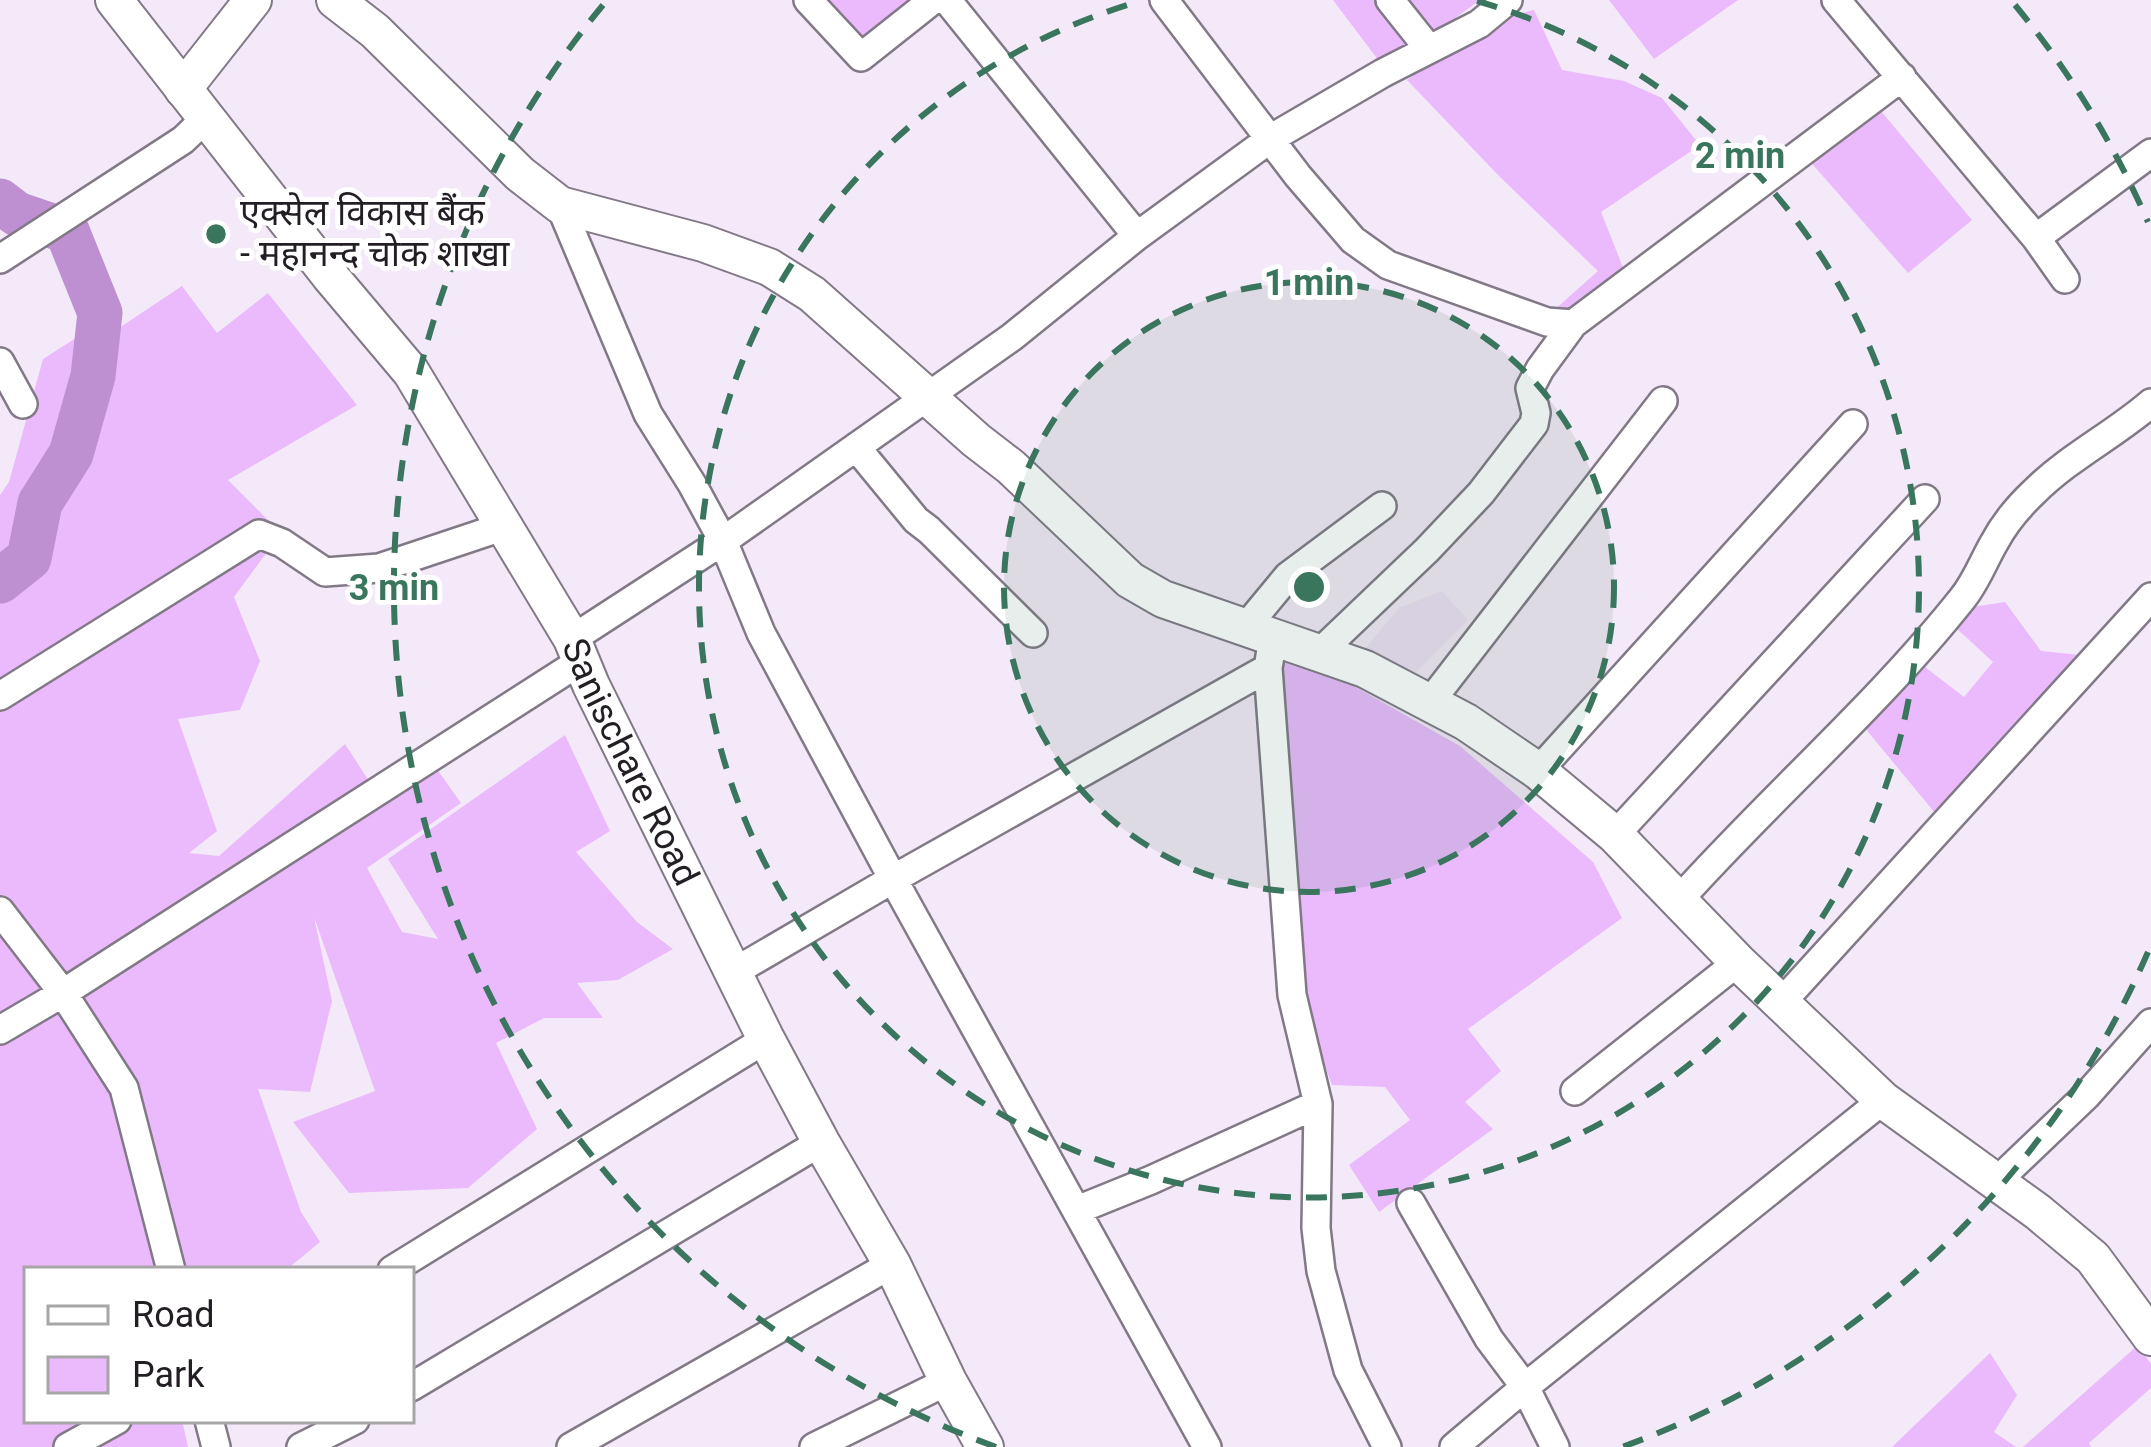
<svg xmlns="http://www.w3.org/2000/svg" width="2151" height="1447" font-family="Roboto,'Noto Sans Devanagari',sans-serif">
<rect width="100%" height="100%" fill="#f4e9f8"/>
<path fill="#eedef4" d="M1442,591L1468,620L1412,676L1363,651L1399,608Z"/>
<path fill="#eabafc" d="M814,0H913L856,47Z
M1333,0H1480L1385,69Z
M1609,0H1738L1654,59Z
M1534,10L1562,70L1624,81L1662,98L1700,145L1601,212L1628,280L1573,324L1552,312L1598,271L1500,177L1407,80L1479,24Z
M1876,105L1972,220L1908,273L1807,158Z
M182,286L217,333L268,293L357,405L228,480L281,533L234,597L260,661L240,710L178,719L217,831L189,853L219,856L345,744L371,784L434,765L461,803L367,868L402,932L438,939L388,859L565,735L610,831L576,852L637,922L673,949L618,980L577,983L603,1018H544L496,1043L537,1129L468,1188L349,1193L293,1122L375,1091L314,917L332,1001L310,1092L258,1089L301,1212L320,1242L286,1270H27V1420H182L188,1447H0V495L9,482L43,359L109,317L116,330Z
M2005,602L2041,651L2080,655L1940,819L1864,727L1925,667L1964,697L1993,662L1955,627L1972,607Z
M1281,657L1304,658L1460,746L1593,862L1622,918L1468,1029L1501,1071L1465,1102L1493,1129L1379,1212L1349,1165L1410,1120L1385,1087L1332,1085L1309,1024L1302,937L1272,670Z
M2138,1345L2151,1364V1388L2089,1443L2091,1447H2023Z
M1990,1353L2017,1395L1994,1432L2016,1447H1892Z"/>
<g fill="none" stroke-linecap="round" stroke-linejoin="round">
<path stroke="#bf90d1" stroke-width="45" d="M0,201L17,214L67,231L100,313L93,376L71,454L40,503L29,558L0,581"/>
<defs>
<path id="street" d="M808,0L861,57L933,0
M947,0L1137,236
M1164,0L1298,176L1353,240L1388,265L1547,322L1573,324L1902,77
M1390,0L1429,49
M1836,0L2036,238L2065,279
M560,205L648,414L692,484L723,541L761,633L893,879L1207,1447
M2036,238L2151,153
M0,259L183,140L205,119
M0,362L23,404
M856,447L916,520L929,530L1033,633
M1245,628L1288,576L1382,506
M1273,638L1268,668L1292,995L1318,1104L1316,1228L1321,1271L1348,1370L1387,1447
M572,639L723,541L1012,337L1137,236L1270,139L1383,73L1479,24L1508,0
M1319,653L1427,550L1481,493L1534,424L1536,413L1530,388L1540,369L1573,324
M0,696L259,534L282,543L325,572L379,568L505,526
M1430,702L1663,401
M1538,771L1853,424
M1615,835L1925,499
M1678,901C1770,798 1876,707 1962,599C1976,582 1983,562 1994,543C2004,524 2018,507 2034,492C2069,457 2114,435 2151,403
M0,911L63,993L124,1088L171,1270
M734,972L893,879L1268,668
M1781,1003L2151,597
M0,1030L63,993L581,661
M1575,1091L1738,962
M1996,1182L2086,1096L2151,1023
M1411,1203L1489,1339L1525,1387L1555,1447
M1077,1210L1151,1180L1318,1104
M392,1270L766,1039
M411,1387L821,1142
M209,1420L216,1447
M68,1447L117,1420
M301,1447L355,1420
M571,1447L892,1264
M814,1447L948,1381
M1454,1447L1525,1387L1883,1100"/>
<g id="secondary">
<path id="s1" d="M114,0L330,276L411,372L572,639L591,685L766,1039L821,1142L892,1264L948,1381L985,1447"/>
<path d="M335,0L375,31L520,174L560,205L703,243L769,267L812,294L976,440L1011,467L1130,580L1163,599L1365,669L1466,722L1538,771L1615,835L1738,962L1883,1100L2038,1212L2093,1258L2151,1337"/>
<path d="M183,89L253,0"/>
</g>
</defs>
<use href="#street" stroke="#827986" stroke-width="32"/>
<use href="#secondary" stroke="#827986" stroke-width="40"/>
<use href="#street" stroke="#fff" stroke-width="27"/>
<use href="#secondary" stroke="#fff" stroke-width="36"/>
</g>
<circle cx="1309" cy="587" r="305" fill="#3a755e" fill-opacity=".12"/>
<g fill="none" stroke="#3a755e" stroke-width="6" stroke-dasharray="21 15">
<circle cx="1309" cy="587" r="305"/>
<path d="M1477 1A610 610 0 1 1 1141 1"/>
<path d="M2148 952A915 915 0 0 1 1622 1447M996 1447A915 915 0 0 1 603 5M2015 5A915 915 0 0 1 2148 222"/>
</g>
<circle fill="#3a755e" stroke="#fff" stroke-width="4.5" cx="216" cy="234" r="12"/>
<g text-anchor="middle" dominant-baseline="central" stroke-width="10" stroke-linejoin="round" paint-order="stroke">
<g font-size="36" fill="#221e24" stroke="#fff" text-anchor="start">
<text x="240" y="213">एक्सेल विकास बैंक<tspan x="240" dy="41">- महानन्द चोक शाखा</tspan></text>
</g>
<g font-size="36" fill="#221e24" stroke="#fff">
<text stroke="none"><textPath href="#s1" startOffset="924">Sanischare Road</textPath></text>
</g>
</g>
<circle cx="1309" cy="587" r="18" fill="#3a755e" stroke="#fff" stroke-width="6"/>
<g font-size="36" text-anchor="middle" font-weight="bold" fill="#3a755e" stroke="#fff" stroke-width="10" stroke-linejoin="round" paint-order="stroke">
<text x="1740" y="168">2 min</text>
<text x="1309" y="295">1 min</text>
<text x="394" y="600">3 min</text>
</g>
<rect x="24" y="1267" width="390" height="156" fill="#ffffff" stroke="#a7a5a7" stroke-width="3"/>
<rect x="48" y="1306" width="60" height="18" fill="#ffffff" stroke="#a7a5a7" stroke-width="3"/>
<text x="132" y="1327" font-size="36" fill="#221e24">Road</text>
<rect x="48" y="1357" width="60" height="36" fill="#eabafc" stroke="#a7a5a7" stroke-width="3"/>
<text x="132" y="1387" font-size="36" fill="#221e24">Park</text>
</svg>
